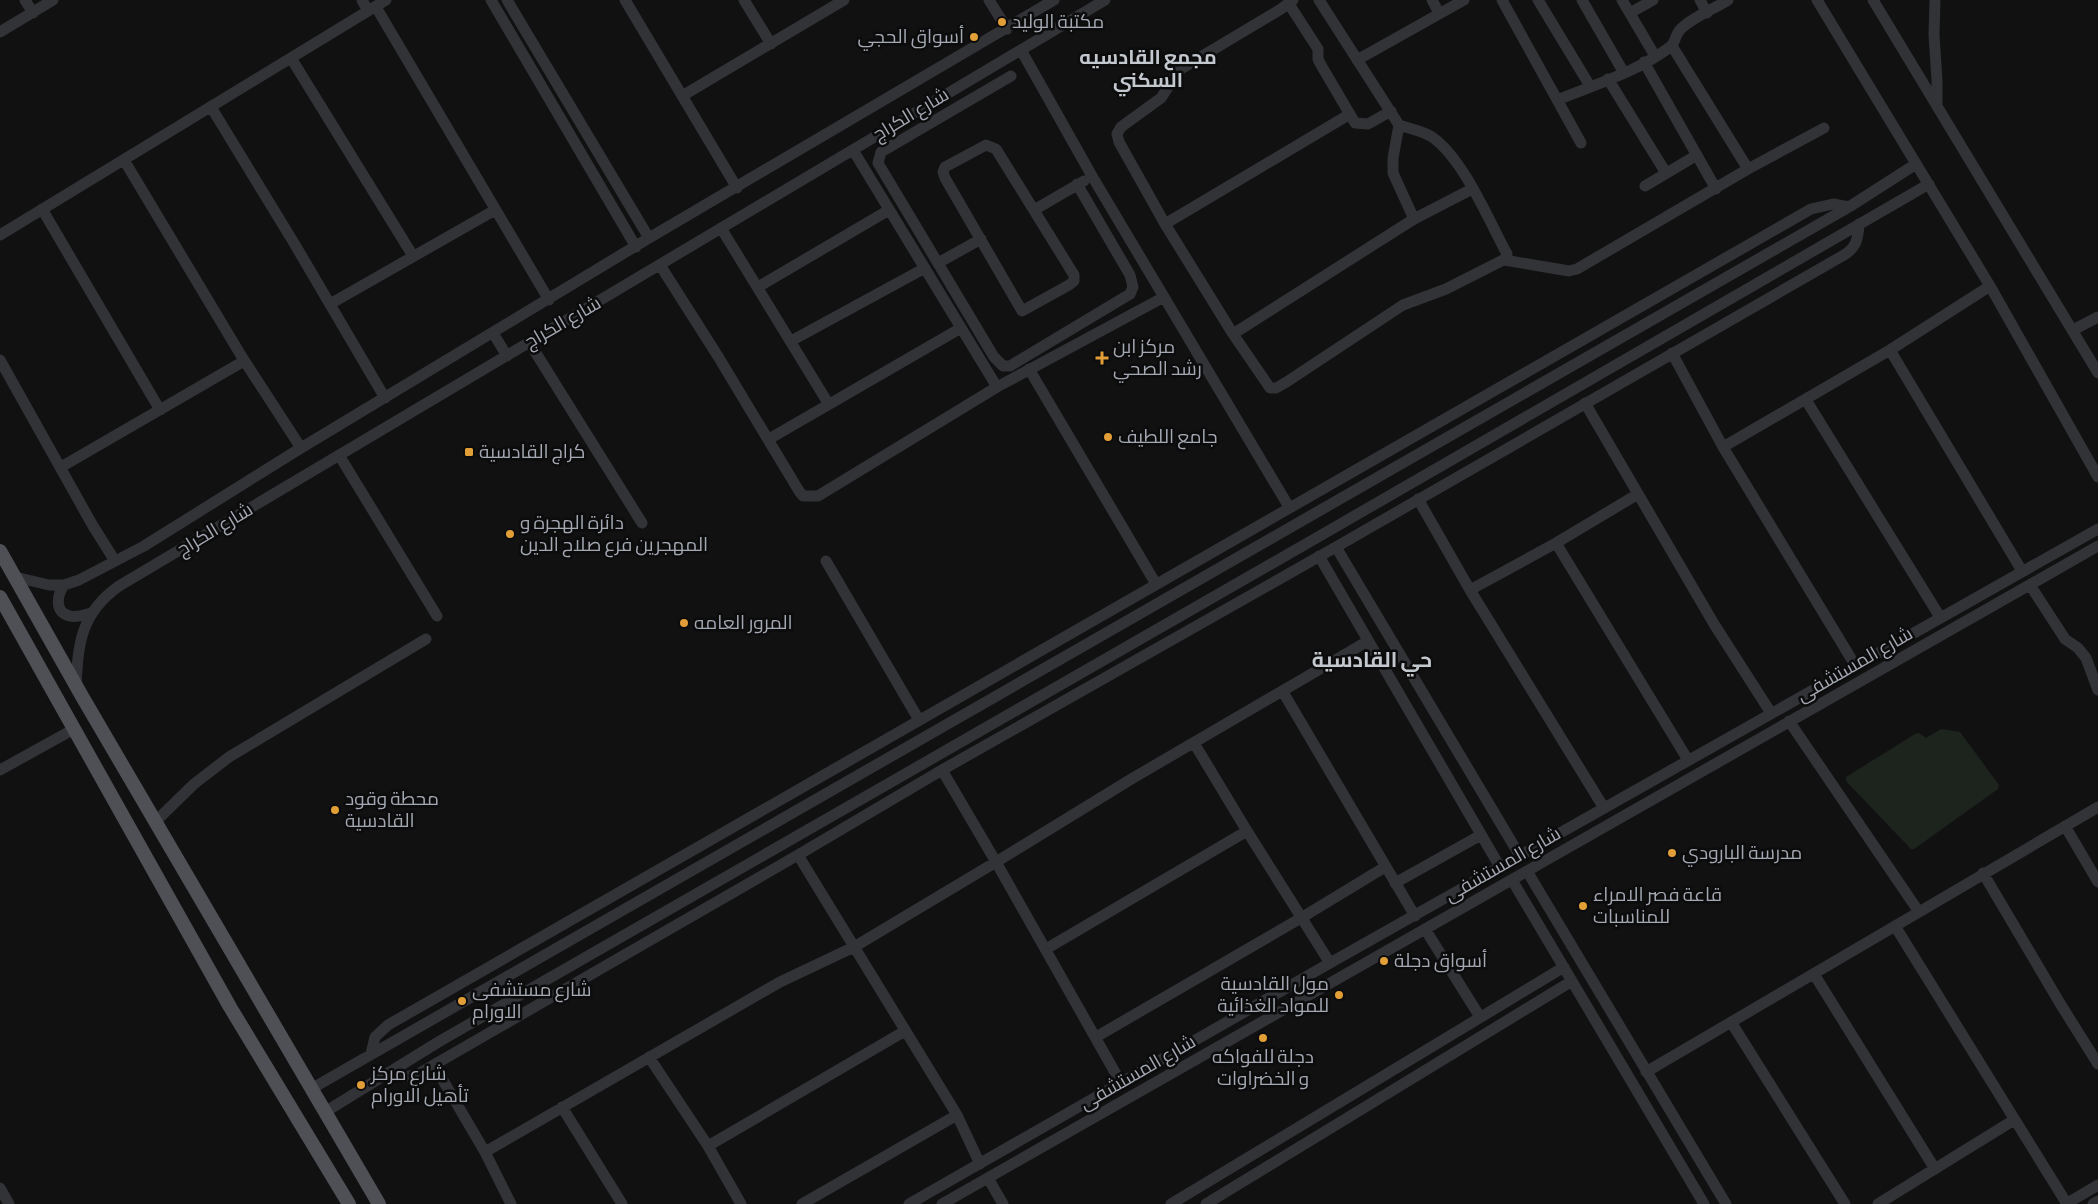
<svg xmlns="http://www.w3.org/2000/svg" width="2098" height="1204" font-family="'Alegreya Sans',Cairo,sans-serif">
<rect width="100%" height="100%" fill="#111112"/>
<path fill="#1d241e" d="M1941,729L1960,732L1999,785L1998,789L1914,849H1911L1846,781V777L1915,734L1919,733L1926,738Z"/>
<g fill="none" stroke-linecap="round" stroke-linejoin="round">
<path stroke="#323337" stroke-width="11" d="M25,0L33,13
M362,0L368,11
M491,0L636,247
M507,0L649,238
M625,0L737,188
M744,0L771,44
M989,0L1007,29
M1293,0L1281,9L1179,70L1161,98L1121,127L1117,134L1119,142L1165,224L1233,334L1270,388H1276L1285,383L1403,305L1446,289L1507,258V254C1489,221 1463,158 1432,137C1423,131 1410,129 1399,125
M1319,0L1399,125L1393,158V173L1414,219
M1432,0L1439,13
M1502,0L1581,143
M1538,0L1590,86
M1582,0L1624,73
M1622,0L1655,56
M1700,0L1707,13
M1817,0L1990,286L2098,477
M1873,0L2098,373
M1935,0L1934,35L1937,80V104
M1289,4L1318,49V59L1321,65L1355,123L1368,124L1391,111
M376,7L549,300
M1630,13L1653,0
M0,32L53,0
M1672,46L1748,169
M1021,50L1092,176L1289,507
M291,58L413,256
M1357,60L1464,0
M1644,62L1716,189
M1011,76L881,152L878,163L994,357L1003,366H1010L1130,294L1133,287L1130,275L1077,184
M1608,79L1666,173
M682,96L844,0
M1557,100C1594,85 1637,72 1670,47C1675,44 1675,36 1679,31C1689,19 1714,9 1728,0
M211,107L294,243L385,398
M986,145L996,149L1074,275V281L1069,285L1022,311L945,178L943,172L945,167Z
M124,160L242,357L301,448
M1645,186L1697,155
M42,209L160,410
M1034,210L1084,181
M1165,224L1350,114
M721,228L828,403
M0,235L386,0
M1504,260L1569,271L1577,269L1748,169L1824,128
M938,263L981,239
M660,265L719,358L799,491L803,496H818L997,387L853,150
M758,287L889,210
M330,304L495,210
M2073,330L2098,317
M493,333L507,356
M1233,334L1414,219L1472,189
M791,341L925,268
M529,342L642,523
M1890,350L2022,571
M1672,353L1723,447L1855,665
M0,360L93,526L115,561
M1029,369L1156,584
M997,387L1164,297
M1806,400L1940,617
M1585,403L1714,624L1771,713
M769,439L961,328
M1723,447L1890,350L1990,286
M339,455L437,616
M61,467L244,361
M1418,499L1470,590L1604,808
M1556,543L1688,760
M1336,547L1520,856
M1319,556L1500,867
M826,561L919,720
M15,577L49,585H64L79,580L144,546L301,448L649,238L1054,0
M64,585C57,595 54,613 70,616C77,618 84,615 91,613
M2030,585L2065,639L2078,648L2086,658L2098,690
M1470,590L1556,543L1638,494
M76,686C78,643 81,613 119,586L1105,0
M1283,692L1415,916
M1789,721L1919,912
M1194,743L1247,831
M0,770L74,729
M942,770L996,862L1133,778L1368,641
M155,822L194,784L229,757L426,639
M2065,826L2098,882
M798,855L957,1115L980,1164
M1527,871L1726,1204
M1983,873L2061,1005L2098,1064
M1512,880L1704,1204
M1395,883L1481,835
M1895,926L2067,1204
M1425,929L1480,1017
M1046,949L1247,831L1330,963
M1814,974L1935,1169
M1731,1022L1845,1204
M1096,1037L1301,918L1385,867
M371,1054L375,1037L388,1025L1811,209L1833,204L1849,207
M649,1057L708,1146L741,1204
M434,1065L485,1152L511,1204
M1646,1072L2098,807
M388,1073L405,1077L418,1074L798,855L942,770L1336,547L1844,255C1857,247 1858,238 1859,224
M311,1089L1849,207L1916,164
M562,1107L622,1204
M325,1112L440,1041L1318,537L1929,184
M708,1146L905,1031
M485,1152L780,982L854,947L996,862L1121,1083
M988,1178L1003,1204
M0,1188L9,1204
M802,1204L957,1115
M909,1204L1330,963L2098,529
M942,1204L2098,546
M1171,1204L1564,967
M1206,1204L1572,981
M1878,1204L2014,1120
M2066,1204L2098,1185
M2093,1204L2098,1201"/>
<path stroke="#4e5055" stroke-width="14" d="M0,551L83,698L379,1204
M0,597L230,1007L349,1204"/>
</g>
<g fill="#e39f37" stroke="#0c0c0d" stroke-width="2">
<circle cx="1002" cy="22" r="5"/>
<circle cx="974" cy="37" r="5"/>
<path d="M1099.5 350.5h5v5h5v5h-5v5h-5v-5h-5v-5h5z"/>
<circle cx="1108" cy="437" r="5"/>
<rect x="464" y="447" width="10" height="10" rx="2.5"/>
<circle cx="510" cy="534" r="5"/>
<circle cx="684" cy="623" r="5"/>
<circle cx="335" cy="810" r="5"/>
<circle cx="1672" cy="853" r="5"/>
<circle cx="1583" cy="906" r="5"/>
<circle cx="1384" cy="961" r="5"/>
<circle cx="1339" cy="995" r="5"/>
<circle cx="462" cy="1001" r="5"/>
<circle cx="1263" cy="1038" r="5"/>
<circle cx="361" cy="1085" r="5"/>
</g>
<g text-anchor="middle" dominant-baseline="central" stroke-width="5" stroke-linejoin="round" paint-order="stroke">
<g font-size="19" fill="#a3a8b2" stroke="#0c0c0d" text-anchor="start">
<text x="1012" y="22">مكتبة الوليد</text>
<text x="964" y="37" text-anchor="end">أسواق الحجي</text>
<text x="1113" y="347">مركز ابن<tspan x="1113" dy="22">رشد الصحي</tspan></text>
<text x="1118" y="437">جامع اللطیف</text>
<text x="479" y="452">كراج القادسية</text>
<text x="520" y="523">دائرة الهجرة و<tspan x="520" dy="22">المهجرين فرع صلاح الدين</tspan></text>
<text x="694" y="623">المرور العامه</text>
<text x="345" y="799">محطة وقود<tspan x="345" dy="22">القادسية</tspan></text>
<text x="1682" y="853">مدرسة البارودي</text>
<text x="1593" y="895">قاعة فصر الامراء<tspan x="1593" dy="22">للمناسبات</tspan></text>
<text x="1394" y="961">أسواق دجلة</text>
<text x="1329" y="984" text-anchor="end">مول القادسية<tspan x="1329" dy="22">للمواد الغذائية</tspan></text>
<text x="472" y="990">شارع مستشفى<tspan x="472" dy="22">الاورام</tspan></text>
<text x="1263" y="1057" text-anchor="middle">دجلة للفواكه<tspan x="1263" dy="22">و الخضراوات</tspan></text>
<text x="371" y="1074">شارع مركز<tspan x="371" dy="22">تأهيل الاورام</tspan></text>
</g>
<g font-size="19" fill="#a3a8b2" stroke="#0c0c0d">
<text transform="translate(911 115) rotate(-31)">شارع الكراج</text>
<text transform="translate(563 323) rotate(-30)">شارع الكراج</text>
<text transform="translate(215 530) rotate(-31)">شارع الكراج</text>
<text transform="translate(1855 665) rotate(-30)">شارع المستشفى</text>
<text transform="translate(1503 865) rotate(-30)">شارع المستشفى</text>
<text transform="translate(1138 1073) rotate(-30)">شارع المستشفى</text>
</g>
<g font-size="20" font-weight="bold" fill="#c3c7ce" stroke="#0c0c0d">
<text x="1148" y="58">مجمع القادسيه<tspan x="1148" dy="23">السكني</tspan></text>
</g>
<g font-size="21" font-weight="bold" fill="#c3c7ce" stroke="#0c0c0d">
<text x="1372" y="660">حي القادسية</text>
</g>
</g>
</svg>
